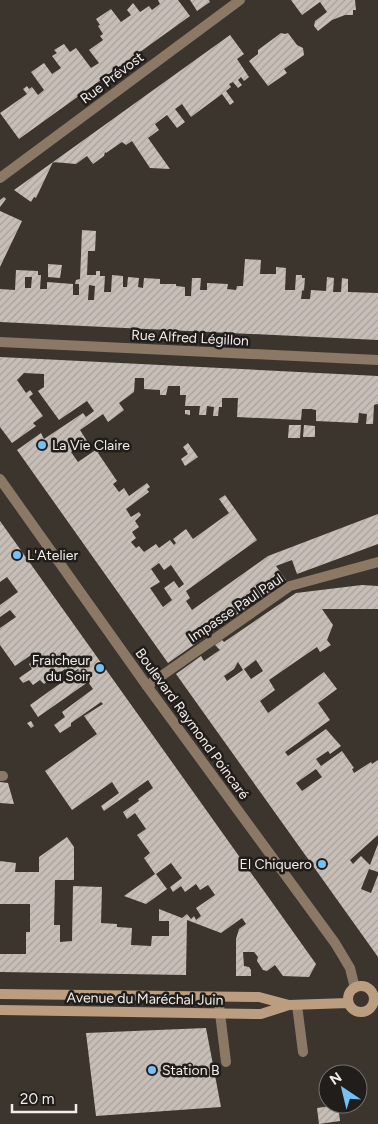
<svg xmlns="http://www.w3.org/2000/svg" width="378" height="1124" font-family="Figtree,sans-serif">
<defs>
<pattern id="building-hatch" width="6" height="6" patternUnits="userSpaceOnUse" patternTransform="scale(1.25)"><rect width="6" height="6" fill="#c7bfb7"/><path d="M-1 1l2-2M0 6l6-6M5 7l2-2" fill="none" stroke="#a8a19b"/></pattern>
</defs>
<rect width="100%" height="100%" fill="#3b352e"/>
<path fill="url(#building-hatch)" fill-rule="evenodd" d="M158,0H178L190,16L19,139L0,113L27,94L23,89L27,86L29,89L32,87L38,95L44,90L31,72L44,63L52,74L61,68L52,56L57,53L54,50L64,44L70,52L76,48L91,68L99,63L89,50L103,40L100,36L103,34L98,26L100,25L96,19L111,9L121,22L131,15L127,10L133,3L140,12L149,6L152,10L160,4Z
M190,0H209L210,2L197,11Z
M291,0H355L356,10H353V15H345L332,20L318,31L314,26L315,21L327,12L320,2L302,15Z
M281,33L285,34L288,33L297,45L303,48L304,55L284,69L287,73L268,86L249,61L258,54V50Z
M230,35L244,54L237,59L249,77L244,81L241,77L238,80L242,85L238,88L233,82L229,84L231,87L226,91L234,102L230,105L222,94L191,117L182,104L175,109L185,122L177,128L167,115L155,124L159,130L148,138L170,169L150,168L132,141L126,145L122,142L106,153L105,152L104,156L93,164L87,156L76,164L53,162L36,198L34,197L31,202L14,190Z
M4,197L6,199L0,207V200Z
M0,211L22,221L0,267Z
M82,230L96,231L95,251H88L87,275H96V271H100V276H105L104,292H111L112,275L123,276V287H127L128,277L139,278L138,287L143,288L144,278L160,279V284H176V286L185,287V296H191L192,278H201L200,290H207V283L228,284L227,289L236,290L237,286H243L245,259L261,260L260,274H276V267L286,268L285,290H295L296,275H302V278H305L304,290L302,291L301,299H310L311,290L326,291L327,277L334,278L333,292H341L342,278L348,279V292L378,293V340L0,322V289L15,290L16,270L38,271V275H41L40,289H47V282L73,284V295H79V284H75L76,280L80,279ZM25,277H32L31,288H25ZM89,285L95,286L94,300H88Z
M48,264L62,265L60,278L48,277Z
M0,357L378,376V404L374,405L373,424H366L367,414L359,413L358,423L316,421V410L311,409H302L301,420L237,417L238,398H222V407H219L218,416H213L214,407L207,406L206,415H199L200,406H185L186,395H180V386H168L166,395H160V390L144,389V378H135L134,392L119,403L124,410L108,422L103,414L80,430L87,441L71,452L78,462L100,447L102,450L98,453L117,481L113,484L119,492L124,488L129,496L147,483L150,487L147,489L149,492L126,509L131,517L139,512L141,515L135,521L139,527L132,532L136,538L131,542L136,548L139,546L144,552L156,544L159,548L170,540L174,545L176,543L173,539L186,529L193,539L229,513L219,499L225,495L257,540L186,591L190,598L186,601L192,610L268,556L378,514V544L297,574L292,560L276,566L286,580L168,663L17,450L41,433L44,439L83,413L86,417L94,411L87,401L59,420L38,391L44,387V374L24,373L17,380L26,393L30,390L33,394L29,397L43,416L33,423L36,426L12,443L0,427ZM159,563L164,570L171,565L184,584L179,588L174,581L164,588L172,600L163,607L150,588L160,582L151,569Z
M185,410H190V415L185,414Z
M289,425H301L300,438H288Z
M304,425L315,426V437H303Z
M188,443L198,457L185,466L181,459L188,454L183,447Z
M0,521L316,964L309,977L283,976L275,965L267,971L263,970L257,961L258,957L254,952H243L244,966L249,967L251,970V976H236V939L239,929L246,924L242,918L221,933L187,920L186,975L0,972V954H26V932H30V904H0V861L16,863L15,872H39V857L67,837L74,847V880H55L54,925H60V942L72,941L73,886L102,887L101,923L117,924V927L132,928L131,945L151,946L152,936H169V921H159V909L182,918L187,914L191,919L194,916L196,920L201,916L196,908L215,895L208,885L200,890L196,884L185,892L181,886L173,892L170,887L182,878L171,863L156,874L167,889L146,904L124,896L155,874L144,858L150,853L137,835L146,829L135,813L127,819L123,812L139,801L138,799L153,788L148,780L104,811L101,806L119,793L112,782L72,810L45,771L97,734L84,716L103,704L101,702L71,723V726L60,733L54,725L65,717L62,712L93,689L88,682L38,717L30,705L79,670L78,669L69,675L65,669L44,684L40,680L33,685L29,680L23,683L19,678L32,669L29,664L37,658L34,653L15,666L0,645V628L16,617L10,610L0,617V605L18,592L7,577L0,582Z
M362,585L378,586V609H322L333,625L327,640L331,645L320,652L317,647L269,680L275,690L260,701L268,713L324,672L337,689L318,703L330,720L285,752L288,756L326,729L341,746L330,754L328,751L316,759L321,766L342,751L354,768L352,769L354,773L371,762L372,764L378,760V835L350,860L353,864L361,856L370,865L378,844V872L369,869L361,889L371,893L378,875V957L176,674L201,656L204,661L214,654L220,650L215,645L222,640L224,642L296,593ZM256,660L263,671L251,679L244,669ZM238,662L243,670L227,681L224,676L234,669ZM316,769L322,777L302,791L296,783Z
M31,721L34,726L31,728L27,723Z
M0,782L8,783L14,804L0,803Z
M206,1028L221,1107L96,1116L86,1033Z
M338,1105L340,1121L319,1124L317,1108Z"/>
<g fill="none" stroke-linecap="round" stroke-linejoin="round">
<path stroke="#8b7966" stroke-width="10" d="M147,686L290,586L378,562
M0,776H3
M218,997L226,1062
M297,1005L303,1052"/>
<path stroke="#8b7966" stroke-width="10" d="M0,178L240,0
M0,342L378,360"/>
<path stroke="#8b7966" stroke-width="10" d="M0,479L147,686L335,943L350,968L355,988"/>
<path stroke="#bb9e80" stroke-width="10" d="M348 999a13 13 0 1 1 26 0a13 13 0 1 1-26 0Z
M0,994L259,997L289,1005
M0,1010L261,1014L289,1005L348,1003"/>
</g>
<g fill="#73c1f6" stroke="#201d1a" stroke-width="2">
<circle cx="42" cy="445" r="5"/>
<circle cx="17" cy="555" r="5"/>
<circle cx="100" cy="668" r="5"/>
<circle cx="322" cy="864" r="5"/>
<circle cx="152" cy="1070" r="5"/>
</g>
<g text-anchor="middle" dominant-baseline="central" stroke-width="5" stroke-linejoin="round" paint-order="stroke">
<g font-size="14" fill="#f2ede9" stroke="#201d1a">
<text transform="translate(112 78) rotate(-37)">Rue Prévost</text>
<text transform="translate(190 338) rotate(3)">Rue Alfred Légillon</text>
<text transform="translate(236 608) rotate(-34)">Impasse Paul Paul</text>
<text transform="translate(192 724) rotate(54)">Boulevard Raymond Poincaré</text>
<text transform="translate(145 999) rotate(1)">Avenue du Maréchal Juin</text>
</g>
<g font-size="14" fill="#f2ede9" stroke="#201d1a" text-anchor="start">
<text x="52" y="445">La Vie Claire</text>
<text x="27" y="555">L'Atelier</text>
<text x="90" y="660" text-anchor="end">Fraicheur<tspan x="90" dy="16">du Soir</tspan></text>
<text x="312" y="864" text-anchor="end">El Chiquero</text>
<text x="162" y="1070">Station B</text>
</g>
</g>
<g transform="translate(343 1089) rotate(325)"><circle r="24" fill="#201d1a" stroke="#74706d"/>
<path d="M0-4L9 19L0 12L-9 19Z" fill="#73c1f6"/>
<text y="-8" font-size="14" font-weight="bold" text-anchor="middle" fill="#f2ede9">N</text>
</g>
<path d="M12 1104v8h64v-8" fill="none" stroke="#f2ede9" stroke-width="2.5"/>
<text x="20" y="1104" font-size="15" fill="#f2ede9" stroke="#201d1a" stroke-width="4" paint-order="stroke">20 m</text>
</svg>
